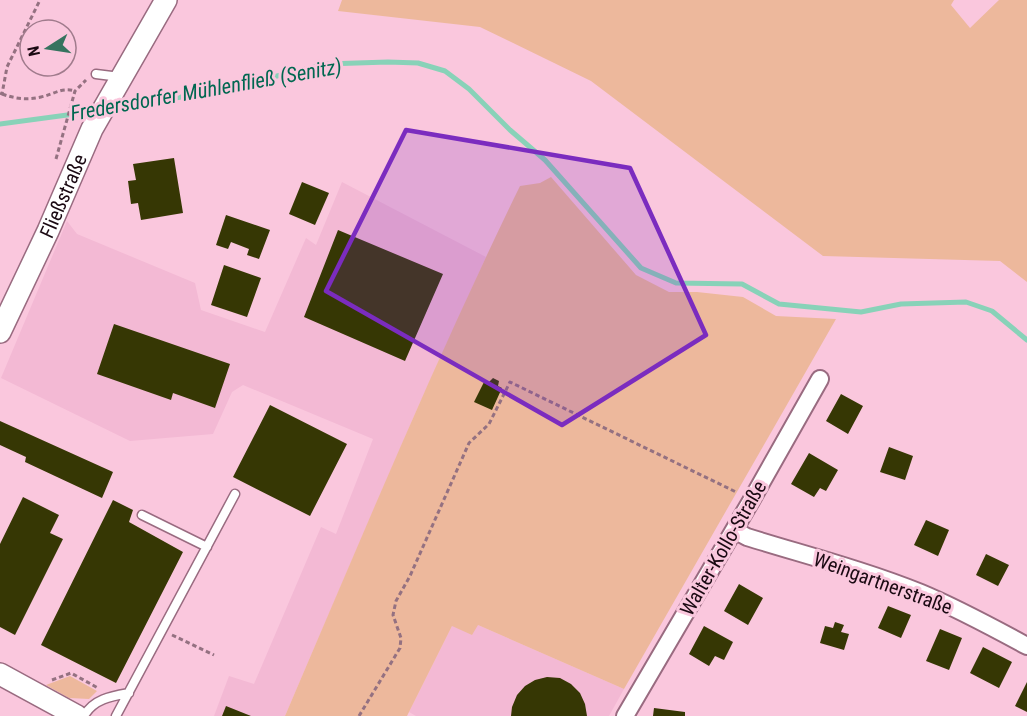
<svg xmlns="http://www.w3.org/2000/svg" width="1027" height="716" font-family="'Roboto Condensed',sans-serif">
<rect width="100%" height="100%" fill="#fac7dd"/>
<path fill="#f3b9d4" d="M342,182L486,257L415,414L285,716H214L229,676L254,684L321,527L336,534L373,439L243,385L232,392L213,434L130,441L1,378L67,221L77,234L195,283L201,310L265,332L306,238L316,245Z
M478,625L624,689L609,716H416L409,712L452,626Z"/>
<path fill="#edb89c" d="M342,0H954L951,5L970,28L999,0H1027V282L1000,261L823,256L591,81L480,27L338,11Z
M551,177L636,275L669,292H697L743,297L776,316L836,319L624,689L478,625L472,635L452,626L407,716H285C361,539 435,360 520,186L540,183Z
M70,676L97,691L89,699L69,698L46,685Z"/>
<g fill="none" stroke-linecap="round" stroke-linejoin="round">
<path stroke="#88d2b8" stroke-width="5" d="M109,110L220,90L326,64L388,62L418,63L445,71L469,89L510,130L545,160L641,268L676,283L742,284L779,304L861,312L901,304L966,302L992,311L1027,340
M0,124L97,111"/>
</g>
<path fill="#363704" d="M174,158L183,213L141,220L138,203L131,204L128,181L136,180L133,164Z
M302,182L329,193L315,225L289,214Z
M226,215L270,230L259,259L247,255L249,249L231,242L228,249L216,245Z
M338,230L443,274L405,361L304,317Z
M224,265L261,278L247,317L211,305Z
M114,324L230,364L215,408L173,393L171,400L97,374Z
M493,378L499,381L498,386L502,388L492,410L474,402L485,380L489,382Z
M841,394L863,406L848,434L826,421Z
M270,405L347,444L310,516L233,477Z
M0,421L113,472L102,498L25,462L26,457L0,445Z
M889,447L913,456L905,480L880,472Z
M809,453L838,470L826,491L820,488L814,497L791,484Z
M23,497L59,515L50,533L63,539L15,635L0,627V544Z
M113,500L133,510L129,522L183,552L116,683L41,645Z
M926,520L949,530L938,556L914,545Z
M986,554L1009,565L998,586L976,575Z
M739,584L763,598L748,625L724,611Z
M888,606L911,615L901,638L878,628Z
M835,622L844,625L841,632L849,634L844,650L820,643L825,626L833,628Z
M704,626L733,642L724,660L715,656L709,666L689,654Z
M940,629L962,638L949,670L926,661Z
M983,647L1012,662L999,688L970,673Z
M547,677L560,678L571,684L580,693L585,704L587,716H511L512,707L517,695L525,686L535,680Z
M1027,682V712L1015,706Z
M226,706L251,716H222Z
M654,708L685,712V716H653Z"/>
<g fill="none" stroke-linecap="round" stroke-linejoin="round">
<defs>
<path id="service" d="M96,74L112,76L119,79
M142,515L207,547
M84,716C93,699 112,696 129,693
M116,716L235,494"/>
<path id="minor" d="M734,530L747,537C805,555 864,570 921,593C957,608 992,627 1027,646
M625,716L751,501L820,379"/>
<g id="tertiary">
<path id="s1" d="M0,332L48,231L92,129L166,0"/>
<path d="M0,674L77,716"/>
</g>
</defs>
<use href="#service" stroke="#996b80" stroke-width="11"/>
<use href="#minor" stroke="#996b80" stroke-width="20"/>
<use href="#tertiary" stroke="#996b80" stroke-width="24"/>
<path stroke="#947181" stroke-width="3" stroke-dasharray="4.5 3" stroke-linecap="butt" d="M0,93L2,94L7,67L40,0
M2,94C16,99 27,100 41,97C55,94 61,87 75,91
M56,159L75,91L86,80
M172,635L214,655
M52,680L71,673L98,688
M359,716L400,648L401,638L393,615L396,601L410,576L469,443L489,424L510,382L736,492"/>
<use href="#service" stroke="#fff" stroke-width="8"/>
<use href="#minor" stroke="#fff" stroke-width="16"/>
<use href="#tertiary" stroke="#fff" stroke-width="21"/>
</g>
<path fill="#7b2cbf" fill-opacity="0.2" stroke="#7b2cbf" stroke-width="4.5" stroke-linejoin="round" d="M406,130L630,168L706,335L562,425L326,291Z"/>
<g text-anchor="middle" dominant-baseline="central" stroke-width="6" stroke-linejoin="round" paint-order="stroke">
<g font-size="20" fill="#1a0912" stroke="#fac7dd">
<text stroke="none"><textPath href="#s1" startOffset="150">Fließstraße</textPath></text>
<text transform="translate(723 548) rotate(-60)">Walter-Kollo-Straße</text>
<text transform="translate(883 583) rotate(20)">Weingartnerstraße</text>
</g>
<g font-size="21" font-style="italic" fill="#006750" stroke="#fac7dd">
<text transform="translate(206 90) rotate(-10)">Fredersdorfer Mühlenfließ (Senitz)</text>
</g>
</g>
<g transform="translate(48 48) rotate(258)"><circle r="28" fill="#fac7dd" stroke="#a07b8c" stroke-width="1.5"/>
<path d="M0-4.5L10 22L0 15L-10 22Z" fill="#36735f"/>
<text y="-9" font-size="16" font-weight="bold" text-anchor="middle" fill="#1a0912">N</text>
</g>
</svg>
